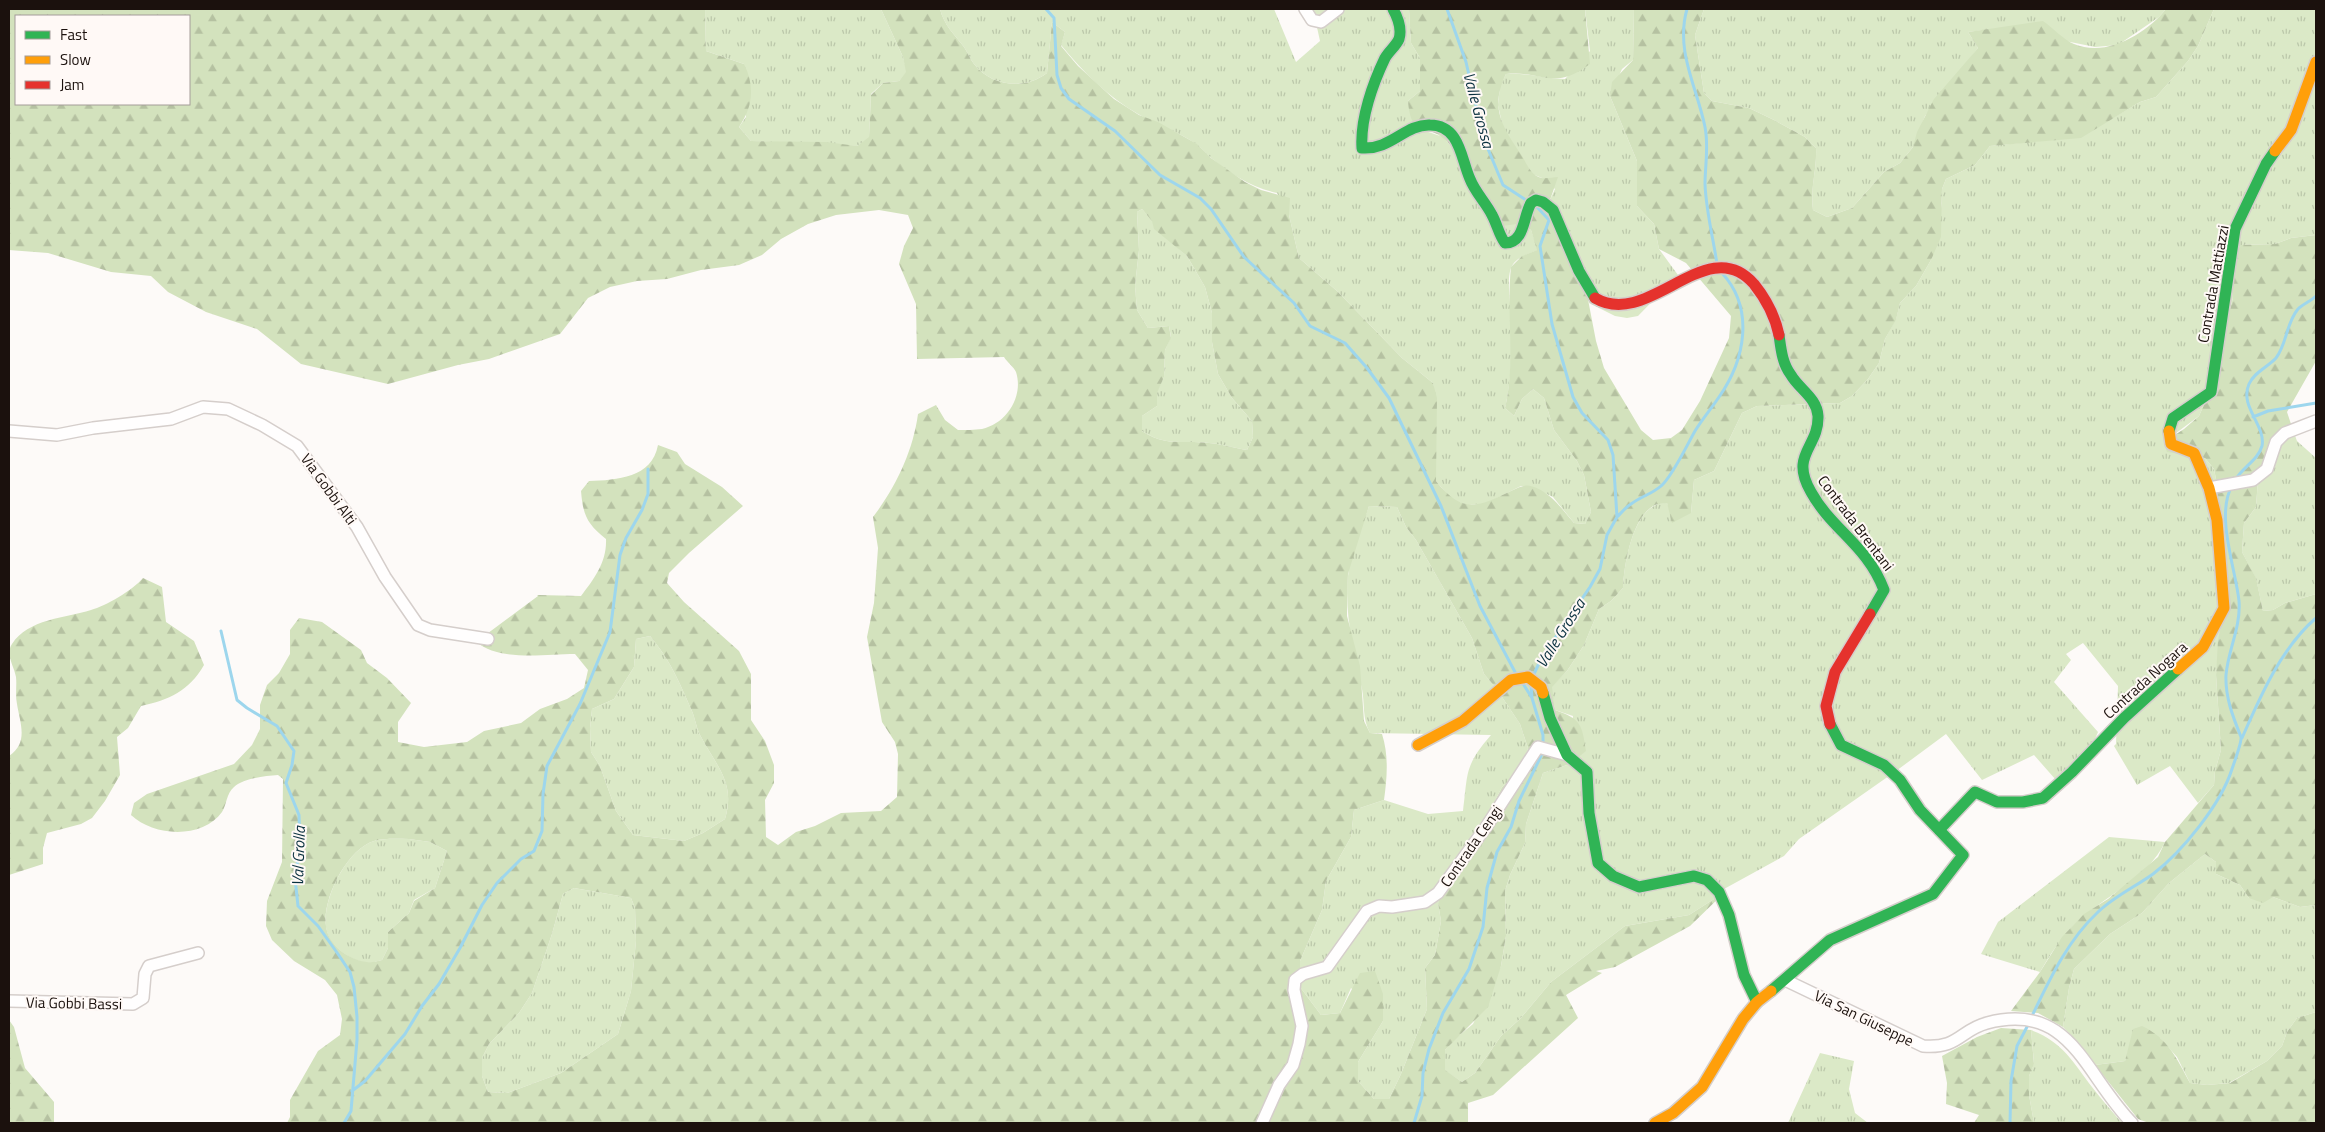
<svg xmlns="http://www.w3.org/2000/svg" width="2325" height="1132" font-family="'Titillium Web',sans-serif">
<defs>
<pattern id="grass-tufts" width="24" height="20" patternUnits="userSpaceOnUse" patternTransform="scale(1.25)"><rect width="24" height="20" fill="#dbe9c7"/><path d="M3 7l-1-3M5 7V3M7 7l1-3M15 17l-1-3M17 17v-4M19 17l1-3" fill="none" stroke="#bbc7aa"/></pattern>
<pattern id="forest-firs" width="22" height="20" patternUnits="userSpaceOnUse" patternTransform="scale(1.25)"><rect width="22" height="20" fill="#d3e2bd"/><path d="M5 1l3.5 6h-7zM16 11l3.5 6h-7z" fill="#b5c1a1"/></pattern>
</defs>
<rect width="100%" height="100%" fill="#fdfaf8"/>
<path fill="url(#grass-tufts)" d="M705,9H881L903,57L907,72L899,81L883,83L871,94L869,138L857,146L751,141L739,127L746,117L744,64L706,51Z
M940,9H1274L1296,62L1320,41L1313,9H1409L1411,43L1420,58V91L1408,101L1417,128L1443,137L1517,224L1531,230L1538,250C1528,254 1517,257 1512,266C1505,278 1512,313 1512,327C1512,354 1511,382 1505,408L1514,416L1522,399L1533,389L1544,398L1554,430L1577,461L1584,475L1591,512L1585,524L1574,523L1553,497L1530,486H1521L1485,504L1468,505L1452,500L1436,481V417L1433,383L1402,358L1337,291L1299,258L1289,215L1277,193C1252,188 1229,173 1210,157C1205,153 1201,147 1196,144C1178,131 1157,125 1138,114C1108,97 1083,72 1061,45L1065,32L1052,22L1047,73C1025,90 992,87 974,64C970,59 968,53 964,47C954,34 944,25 940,9Z
M1585,9H1634L1633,60L1622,69L1610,96L1637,161V206L1654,224L1659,249L1678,275L1638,316L1627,318L1615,316L1589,303L1584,284L1550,200L1555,189L1542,178L1532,174L1503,128L1498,105L1500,86L1506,74C1525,72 1545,79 1565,79L1590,51Z
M1704,9H2166L2159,17L2118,45L2095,47L2002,28L1968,32L1978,48L1925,116L1913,147L1900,163L1884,172L1852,208L1827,217L1813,210C1810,186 1817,171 1816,148L1805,137L1774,120L1749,108L1712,101L1704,93L1695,35Z
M2214,9H2316V235L2291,238L2275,244L2241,245L2233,277V298L2207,398L2199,416L2164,442L2205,458L2214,469L2217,484L2224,597L2216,675L2221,750L2215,771L2214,785L2198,803L2170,766L2137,785L2114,746L2116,744L2118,686L2083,643L2066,654L2071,660L2054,682L2098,732L2082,769L2063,788L2034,755L1982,780L1946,734L1896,771L1799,839L1784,856L1724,889L1725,892L1689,915L1625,926L1551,982L1520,1019L1501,1036L1475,1073L1462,1082L1444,1070L1445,1050L1456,1038L1473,1024L1501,966L1506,936L1505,891L1510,875L1525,843L1526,824L1543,773L1570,764L1573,716L1555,710L1551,687L1567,671L1584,645L1599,609L1611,601L1623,588C1624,565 1632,515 1656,505C1659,503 1664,503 1667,503L1671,513H1691L1694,480L1714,471L1742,413L1757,406L1840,403L1852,396L1868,379L1879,363L1885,339L1896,319L1900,303L1916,286L1931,260L1942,203V189L1946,179L1975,165L1990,146L2039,141L2113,118L2140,102L2156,97L2188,61L2198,46Z
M1142,209L1171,242L1187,256L1205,287L1212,313V342L1218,374L1232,398L1252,421L1253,437L1247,450C1235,448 1222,444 1209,443C1183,440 1166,447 1142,431V416L1157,406L1156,393L1164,377L1165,350L1171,337L1169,326L1148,328L1137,310L1135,286L1139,250L1137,212Z
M2293,430L2297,441L2316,458V594L2285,603L2273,610L2263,611L2256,579L2242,552L2244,523L2256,507L2258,479L2278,446Z
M1369,506L1397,507L1406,527L1416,540L1472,638L1484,674L1496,688L1520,724L1528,748L1524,769L1502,787L1472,845L1438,903L1441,921L1435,955L1425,968L1427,1009L1401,1074L1389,1099H1374L1358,1081V1062L1383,1021L1351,988L1340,1013L1321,1015L1300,987V961L1322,910L1326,881L1351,837L1354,810L1384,800L1428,814L1463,811C1468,773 1464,766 1491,735L1370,733C1362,718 1365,705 1362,689C1354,651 1344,614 1348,576C1350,554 1362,527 1369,506Z
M650,636C670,660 679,681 691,709C695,717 696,727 700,735C716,766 736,782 725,819L703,833L684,841L633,835L616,811L600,766L591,752L590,728L592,709L614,699L634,667L636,639Z
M2109,837L2165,842C2148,879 2102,897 2074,925C2060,939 2050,955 2040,972L1981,954L1998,922Z
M409,839L430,842L447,851L435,888L414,900L409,913L388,932V948L382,960C377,961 371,963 367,963C349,960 328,945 326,927C322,899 347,849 374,841C385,838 398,839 409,839Z
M2205,854L2216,862V874L2240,885L2249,898L2273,897L2300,907L2316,905V1012L2297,1018L2287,1032L2282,1046L2267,1061L2229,1083L2207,1085L2190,1083L2177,1057L2160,1038L2129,1049L2125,1061L2095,1065L2082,1047L2063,1027L2069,988L2074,969L2110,934L2142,913L2169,883Z
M574,888L631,898L635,908L636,941L631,991L618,1034L561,1073L507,1093L488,1092L482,1076V1058L489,1044L519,1013L532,993L552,934L563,894Z
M2031,1030C2063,1042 2073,1062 2092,1087C2102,1100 2112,1111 2122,1123H2034L2029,1095V1076L2034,1063Z
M1820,1053L1854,1061L1849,1089L1855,1113L1868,1123H1788Z"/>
<path fill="url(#forest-firs)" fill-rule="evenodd" d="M9,9H705L706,51L744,64C755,86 753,107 739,127L751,141L826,142L857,146L869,137L871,95L883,83L899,81L906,72L903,57L881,9H940C944,25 954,34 964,47C968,53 970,59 974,64C992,87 1025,90 1047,73L1052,22L1065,32L1061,46L1078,66L1114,99L1139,115L1158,122L1197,144L1211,158L1245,182L1261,190L1290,198L1289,215L1299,258L1337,291L1402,358L1433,383L1437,398L1436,481C1463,515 1478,507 1513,490C1518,488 1525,484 1531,486C1551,492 1561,508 1574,523L1585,524L1591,512L1584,475L1577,461L1554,430L1544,398L1533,389L1522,399L1514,416L1505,408C1516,361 1506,314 1511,267L1522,256L1537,250L1531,230L1517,224L1502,226C1486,200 1466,158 1444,139C1425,122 1411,139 1408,101L1420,91V58L1411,43L1409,9H1585L1590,64C1553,92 1543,70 1506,74C1489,109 1503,127 1522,156C1527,164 1531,176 1542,178C1546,179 1553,177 1558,177L1550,200L1585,284L1596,341L1604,368L1641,430L1653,440L1671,438L1682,430L1700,401L1729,338L1731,316L1686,263L1659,249L1654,224L1637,206V161L1610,96L1612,82L1633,60L1634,9H1704L1695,35L1704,93L1712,101L1749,108L1774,120L1805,137L1816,148C1817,171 1810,187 1813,210L1827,217L1852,208L1884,172L1900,163L1913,147L1917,132L1934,99L1978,48L1968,32L2043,21C2053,28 2064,40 2074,44C2107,58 2147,33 2166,9H2214L2198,46L2188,61L2156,97L2140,102L2081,138L1990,146L1975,165L1946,179L1942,189L1941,237L1931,260L1916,286L1900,303L1896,320L1885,339L1879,363L1868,379L1852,396L1840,403L1757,406L1742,413L1714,471L1694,480L1691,513L1672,523L1667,503C1664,503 1658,504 1655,505C1632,516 1624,565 1623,588L1611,601L1599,609L1584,645L1567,671L1552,687L1555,710C1581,719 1582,724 1586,751L1570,764L1543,773L1526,824L1525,843L1510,875L1505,891L1506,936L1501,966L1488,1007L1445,1050V1070L1462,1082L1475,1073L1501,1036L1520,1019L1551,982L1625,926L1689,915L1725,892L1690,926L1615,967L1596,971L1602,973L1566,995L1578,1018L1493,1095L1468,1103V1123H287L290,1117V1100L318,1051L340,1035L342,1019L337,995L325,980L294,961L272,940L266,926L267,901L282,862L283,779L278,775C265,776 244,778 234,787C226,794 227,804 222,812C203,839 154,837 131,815L134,803L147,794L234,764L252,745L260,729V705L267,685L279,673L290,654V630L299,618L322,622L361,650L367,663L387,678L411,703L398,722V742L424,747L467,742L484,731L521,723L540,709L567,699L584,688L588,670L575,654C545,654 501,662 476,642L538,596L537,595L581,596C594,579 607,562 606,539C587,524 583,515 581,491L589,481C617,480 652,478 658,445L677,452L685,464L722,487L743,506L689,553L669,573L667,583L684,602L739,651L751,674V720L765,741L774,765V783L765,800L766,837L778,845L796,832L815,826L841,813L881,811L897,797L898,754L895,742L882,722L867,637L874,603L878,548L873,517C896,487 913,451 918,414L936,405L945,420L958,430C966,430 974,430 982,429C1006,424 1024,397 1016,372C1014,367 1007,362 1004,357L917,359L916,304L899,264L904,246L913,228L908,215L879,210L836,215L808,224L781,239L762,255L739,265L701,270L667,279L637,281L610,287L588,298L560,334L489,359L458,365L388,384L301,364L257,329L206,312L168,292L151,276L111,272L48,253L9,250ZM16,16H189V104H16ZM1142,209L1152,221L1154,229L1187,256L1205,287L1212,313V342L1218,374L1232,398L1252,421L1253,437L1247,450C1235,448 1222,444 1209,443C1183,440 1166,447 1142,431V416L1157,406V393L1164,377L1165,350L1171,338L1169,326L1148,328L1137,310L1135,286L1139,250L1137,212ZM1369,506L1397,507L1406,527L1416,540L1472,638L1484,674L1496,688L1520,724L1528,748L1524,769L1502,787L1472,845L1449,875L1438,903L1441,921L1435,955L1425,968L1427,1009L1401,1074L1389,1099H1374L1358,1081V1062L1383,1021V994L1375,971L1360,973L1340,1013L1321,1015L1300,987V961L1322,910L1326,881L1351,837L1354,810L1384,800C1387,778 1389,756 1382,734L1370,733L1364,721L1360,666L1347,616V598L1348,574ZM650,636C670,660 679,681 691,709C695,717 696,727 700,735C716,766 736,782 725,819L703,833L684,841L633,835L616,811L600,766L591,752L590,728L592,709L614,699L634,667L636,639ZM409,839L430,842L447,851L435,888L414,901L409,913L388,932V948L382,960C377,961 371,963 367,962C349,960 328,945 326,926C322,899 347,849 374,841C385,838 398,839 409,839ZM574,888L631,898L635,908L636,941L631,991L618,1034L561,1073L507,1093L488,1092L482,1076V1058L489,1044L519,1013L532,993L552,934L563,894Z
M2316,235V361L2287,412L2293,430L2278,446L2258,479L2256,507L2244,523L2242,552L2256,578L2263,611L2273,610L2285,603L2316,594V905L2300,907L2273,897L2263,903L2249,898L2240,885L2216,874V862L2205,854L2169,883L2142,913L2110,934L2074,969L2069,988L2063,1027L2038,1013L2011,1011L2040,972L2062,937L2084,914L2108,899L2158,857L2165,842L2214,785L2215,771L2221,750L2216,675L2218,640L2223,616L2217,484L2214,469L2205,458L2167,452L2164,442L2184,429L2199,416L2207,398L2233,298V258L2241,245L2275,244L2291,238Z
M143,578L162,587L166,622L194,641L204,665C189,691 169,700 141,706L128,728L117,737L120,775L105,801L92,818L81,824L47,833L43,848V864L9,875V756C29,743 20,723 17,704C15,695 17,686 16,677C14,666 5,654 12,644C28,619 65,618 91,610C106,606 133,590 143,578Z
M2316,1012V1123H2149L2138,1119L2095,1065L2125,1061L2133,1029L2142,1026C2168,1038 2177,1059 2190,1083L2207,1085L2230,1083L2267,1061L2282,1046L2287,1032L2297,1018Z
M9,1020L14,1027L25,1068L54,1102V1123H9Z
M2001,1028L2031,1030L2034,1064L2029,1076V1095L2034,1123H1974L1979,1115L1946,1104L1947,1083L1942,1056L1977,1037Z"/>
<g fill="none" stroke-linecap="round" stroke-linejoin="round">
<path stroke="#9dd6ed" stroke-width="3" d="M1046,9L1054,18L1057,75L1061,88L1069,99L1115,131L1160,175L1200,198L1211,209L1244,257L1294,303L1310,326L1345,343L1367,368L1389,398L1441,506L1480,606L1515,672
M1447,9L1466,62L1482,132L1488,149L1503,185L1526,200
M1687,9C1675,51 1697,87 1705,127C1709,147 1705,165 1705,184C1706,211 1713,237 1717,264
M2253,417L2268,411L2316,403
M2236,479C2243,467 2258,460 2262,446C2266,425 2239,407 2249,384C2254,372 2268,367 2276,358C2287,344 2286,323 2298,309C2303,304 2311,301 2316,296
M1617,517C1621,513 1626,507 1631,504C1640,497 1652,494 1661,486C1672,477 1687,445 1695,431C1703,418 1711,409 1719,397C1745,360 1755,309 1722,273
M221,631L237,700L247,708L277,726L294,751L292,765L286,783L299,815L300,846L295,878L298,906L318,926L338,954L350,972L354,987L357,1017V1040L351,1111L344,1123
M1533,676L1542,657L1590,587L1600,569L1607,535L1617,517L1613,455L1608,440L1582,413L1573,397L1552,324L1540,246L1549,220L1537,207
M1522,682L1532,698
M2242,738C2260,697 2281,648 2316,618
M2031,1018C2049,981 2067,941 2097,913C2113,897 2135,887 2153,874C2182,852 2221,804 2232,769C2234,763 2242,742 2241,737C2233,717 2225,697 2226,675C2228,650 2241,627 2239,601C2236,570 2215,515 2232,486
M352,1091L365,1081L405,1034L422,1006L439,984L460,948L482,905L497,883L521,859L534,851L542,831L543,794L547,766L580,704L610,632L620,555L626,538L642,510L648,494V469
M1414,1123L1422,1096L1423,1073L1429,1049L1443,1013L1469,969L1483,927L1487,888L1497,852L1511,827L1519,801L1543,752V735L1532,698L1531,685
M2010,1123L2011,1081L2017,1046L2029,1023"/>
<defs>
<path id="street" d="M1305,9L1312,20L1321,22L1338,9
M9,431L57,435L93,428L171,419L203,407L228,409L262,425L297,446L357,527L385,577L418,625L430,630L488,639
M2209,488L2253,480L2267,469L2276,442L2285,433L2316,421
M1785,980L1923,1046C1959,1049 1960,1030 1987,1023C2071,1001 2084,1074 2132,1123
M9,1001L133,1004L143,998L145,974L149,966L198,953
M1262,1123L1279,1085L1293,1065L1299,1044L1302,1026L1294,990L1295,980L1303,974L1327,967L1367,911L1379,906L1392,907L1425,902L1438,893L1486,827L1538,747L1567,755"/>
<path id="fast" d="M1393,9C1398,18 1402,29 1399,39C1396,46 1389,51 1385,58C1373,83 1360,119 1362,148C1391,150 1405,124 1430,125C1460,125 1461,159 1470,179C1475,192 1486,203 1492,215C1497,224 1499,235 1505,243C1525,243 1523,216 1531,203L1536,200L1543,202L1553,210L1579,271L1595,298
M1779,335C1781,349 1782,363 1791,375C1799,389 1817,398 1818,416C1819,448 1789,454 1811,492C1832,530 1867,545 1884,590L1870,614
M2169,431L2173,418L2211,392L2235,229L2266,164L2275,151
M1543,693L1550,718L1567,755L1587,772L1589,813L1598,863L1613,876L1639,887L1694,876L1707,880L1719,892L1729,915L1744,975L1757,1002
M1939,830L1975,792L1997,802H2023L2043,798L2072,772L2124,718L2178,669
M1771,991L1830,940L1933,894L1963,855L1920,810L1900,780L1884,765L1841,745L1830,724"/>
<path id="slow" d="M2275,151L2291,130L2316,62
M2169,431L2171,444L2194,453L2209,488L2217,520L2224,608L2203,647L2178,669
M1418,745L1463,721L1511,680L1528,677L1541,687L1543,693
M1655,1123L1673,1113L1702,1087L1743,1019L1757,1002L1771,991"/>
<path id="jam" d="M1595,298C1649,330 1707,230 1754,284C1766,299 1775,316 1779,335
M1830,724L1826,706L1835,672L1870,614"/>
</defs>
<use href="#street" stroke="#d5cecb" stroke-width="14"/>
<use href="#fast" stroke="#d5cecb" stroke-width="14"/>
<use href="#slow" stroke="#d5cecb" stroke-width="14"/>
<use href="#jam" stroke="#d5cecb" stroke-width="14"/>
<use href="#street" stroke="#fffefe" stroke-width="11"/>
<use href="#fast" stroke="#30b455" stroke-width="11"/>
<use href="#slow" stroke="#ff9f0a" stroke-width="11"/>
<use href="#jam" stroke="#e5322d" stroke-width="11"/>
</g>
<g text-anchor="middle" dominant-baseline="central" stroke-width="4" stroke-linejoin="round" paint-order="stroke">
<g font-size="15" fill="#1b110d" stroke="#fff9f6">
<text transform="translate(2213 284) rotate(-80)">Contrada Mattiazzi</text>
<text transform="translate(329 489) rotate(54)">Via Gobbi Alti</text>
<text transform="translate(1856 523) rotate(53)">Contrada Brentani</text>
<text transform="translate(2145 680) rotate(-42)">Contrada Nogara</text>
<text transform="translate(1471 846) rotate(-55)">Contrada Cengi</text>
<text transform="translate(74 1003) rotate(1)">Via Gobbi Bassi</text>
<text transform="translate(1864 1018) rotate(26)">Via San Giuseppe</text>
</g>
<g font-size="16" font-style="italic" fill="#09303f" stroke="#fff9f6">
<text transform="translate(1479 110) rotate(75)">Valle Grossa</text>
<text transform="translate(1560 633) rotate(-58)">Valle Grossa</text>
<text transform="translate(298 856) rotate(-88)">Val Grolla</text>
</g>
</g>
<rect width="2325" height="1132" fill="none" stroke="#1b110d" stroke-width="20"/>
<rect x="15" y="15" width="175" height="90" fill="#fff9f6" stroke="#a49c99"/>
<rect x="25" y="31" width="25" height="8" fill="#30b455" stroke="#a49c99"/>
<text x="60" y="40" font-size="15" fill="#1b110d">Fast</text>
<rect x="25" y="56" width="25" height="8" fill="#ff9f0a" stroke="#a49c99"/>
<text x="60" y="65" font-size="15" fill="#1b110d">Slow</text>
<rect x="25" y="81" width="25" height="8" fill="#e5322d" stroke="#a49c99"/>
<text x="60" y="90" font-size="15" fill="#1b110d">Jam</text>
</svg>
